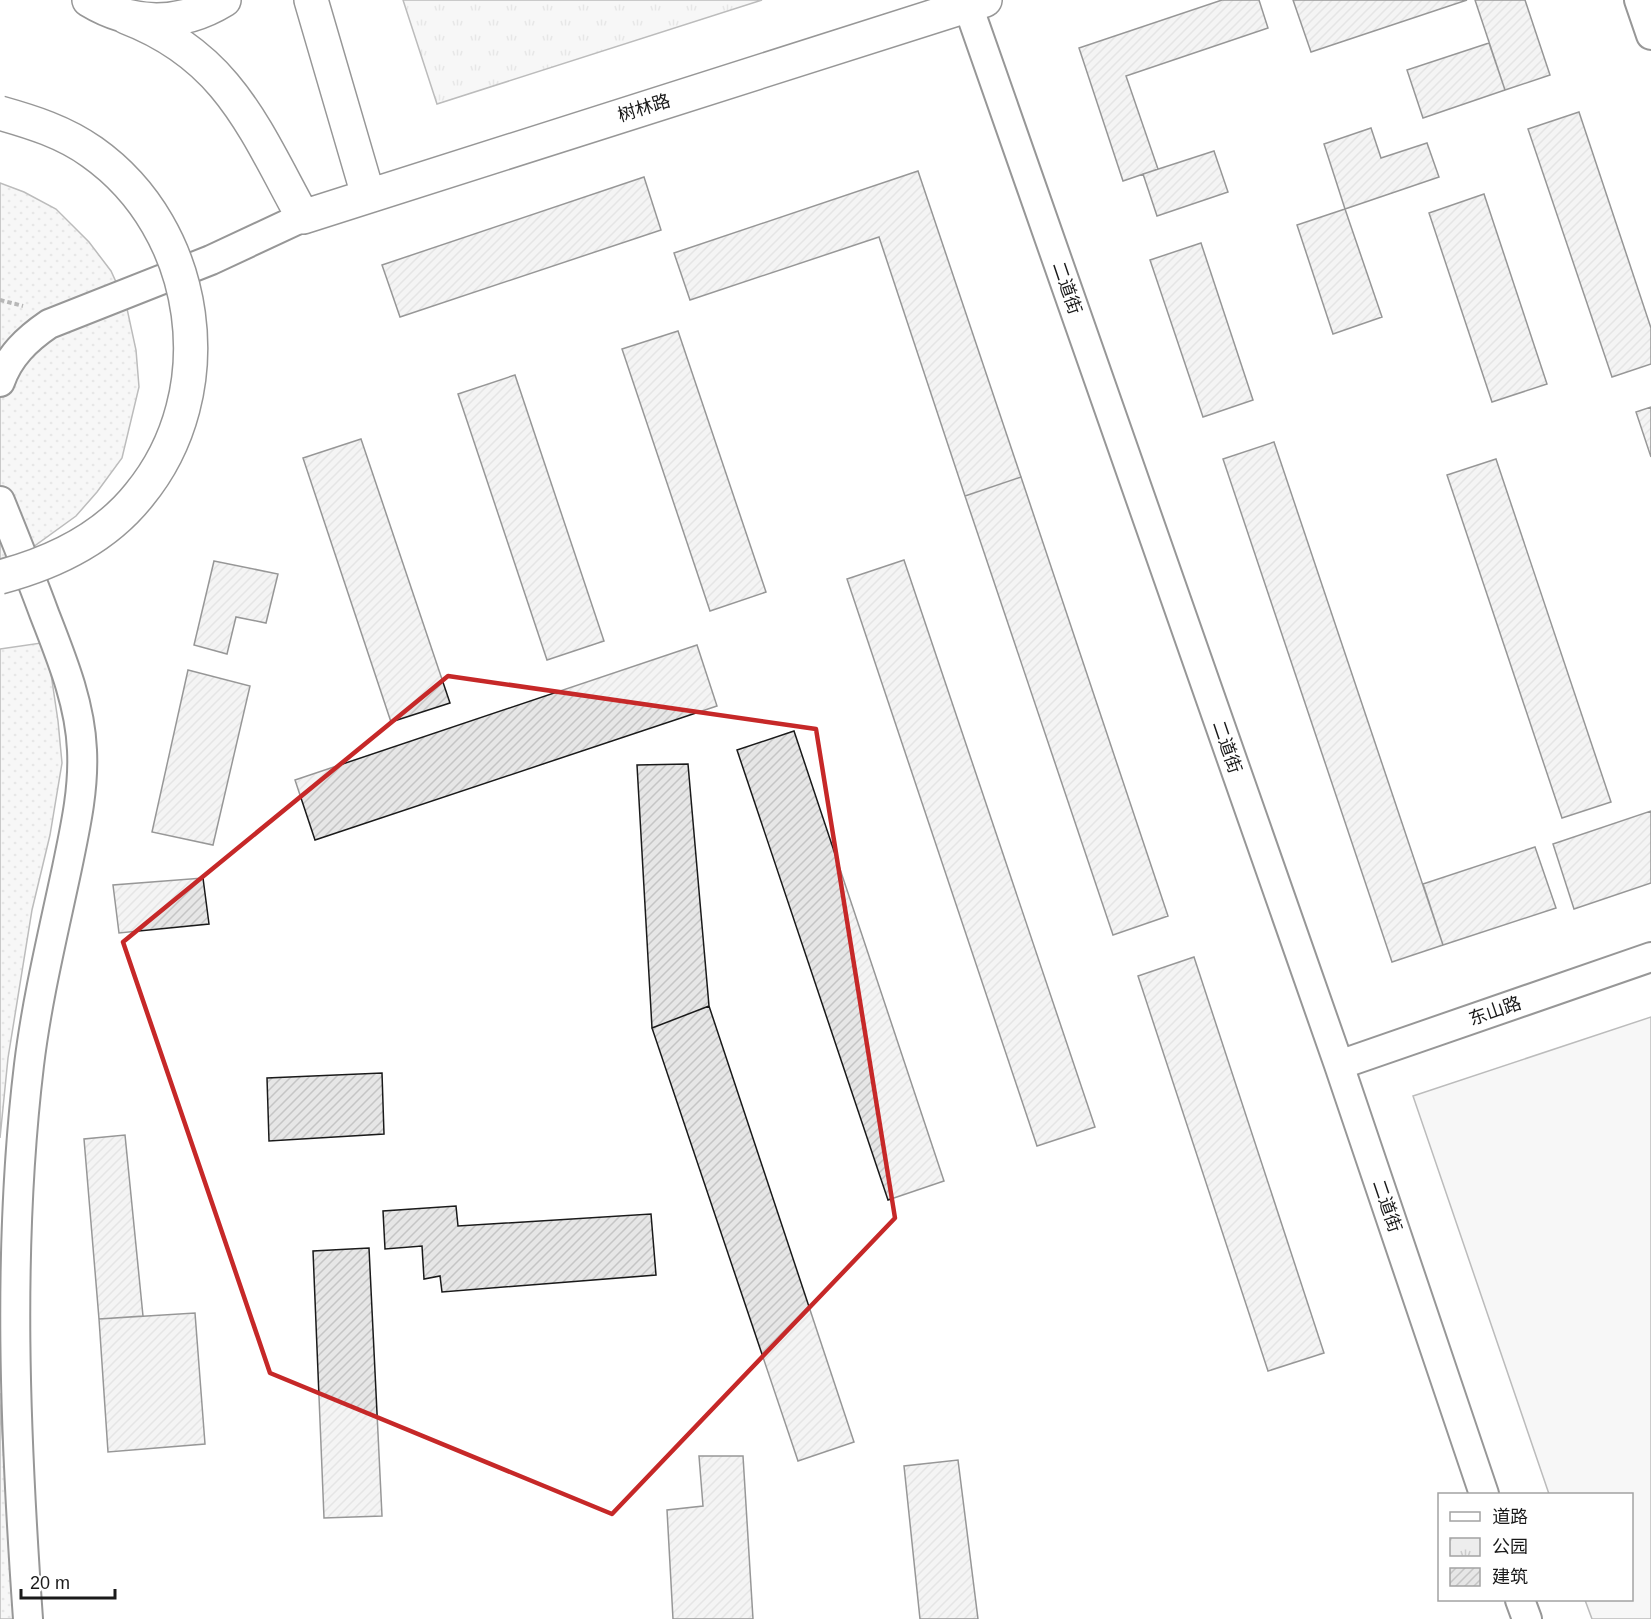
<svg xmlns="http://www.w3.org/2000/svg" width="1651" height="1619" font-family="Arial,'Noto Sans SC',sans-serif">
<defs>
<pattern id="grass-dots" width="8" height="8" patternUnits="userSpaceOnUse" patternTransform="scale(1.5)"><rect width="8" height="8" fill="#ededed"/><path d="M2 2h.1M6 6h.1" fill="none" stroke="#cbcbcb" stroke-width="1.8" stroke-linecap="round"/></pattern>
<pattern id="park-tufts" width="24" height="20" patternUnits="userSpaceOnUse" patternTransform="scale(1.5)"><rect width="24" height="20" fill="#ededed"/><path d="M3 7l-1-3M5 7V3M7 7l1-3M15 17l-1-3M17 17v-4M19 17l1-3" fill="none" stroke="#cbcbcb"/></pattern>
<pattern id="building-hatch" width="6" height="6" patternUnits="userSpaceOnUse" patternTransform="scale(1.5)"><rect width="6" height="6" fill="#e6e6e6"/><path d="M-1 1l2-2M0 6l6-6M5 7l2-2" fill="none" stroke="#c5c5c5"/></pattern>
</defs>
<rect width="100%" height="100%" fill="#fff"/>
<path fill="url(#grass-dots)" stroke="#6a6a6a" stroke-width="1.5" d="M0,183L24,192L56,209L89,242L111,271L126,304L136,350L139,387L122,458L97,492L76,516L33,547L0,559Z
M41,643L51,674L58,721L62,763L50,835L32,910L8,1058L0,1138V649Z
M0,1393V1402L15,1619H0Z"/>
<path fill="url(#park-tufts)" stroke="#6a6a6a" stroke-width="1.5" d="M403,0H762L437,104Z"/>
<path fill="#ededed" stroke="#6a6a6a" stroke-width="1.5" d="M1651,1017V1619H1592L1585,1600H1632V1494H1549L1413,1096Z"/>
<path fill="url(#building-hatch)" stroke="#1a1a1a" stroke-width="1.5" d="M1222,0H1259L1268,28L1126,76L1158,169L1123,181L1079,48Z
M1293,0H1467L1311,52Z
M1475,0H1525L1550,75L1505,90Z
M1489,43L1505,90L1423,118L1407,70Z
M1579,112L1651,328V364L1612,377L1528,129Z
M1371,128L1381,158L1427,143L1439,177L1345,209L1324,144Z
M1214,151L1228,192L1157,216L1143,174Z
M918,171L1021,477L965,496L879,237L690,300L674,253Z
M644,177L661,230L400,317L382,265Z
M1484,194L1547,384L1492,402L1429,213Z
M1345,209L1382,317L1333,334L1297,225Z
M1201,243L1253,400L1203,417L1150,260Z
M678,331L766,592L710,611L622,349Z
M515,375L604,641L547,660L458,394Z
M1651,407V457L1636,412Z
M361,439L450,703L391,722L303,458Z
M1274,442L1443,945L1392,962L1223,459Z
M1496,459L1611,802L1562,818L1447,475Z
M1021,477L1168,916L1113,935L965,496Z
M904,560L1095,1127L1037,1146L847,579Z
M214,561L278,574L266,623L236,617L227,654L194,645Z
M697,645L717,706L315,840L295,780Z
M188,670L250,686L213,845L152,832Z
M794,731L944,1181L888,1200L737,750Z
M688,764L709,1006L652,1028L637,765Z
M1651,811V883L1574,909L1553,844Z
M1535,847L1556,908L1443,945L1423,884Z
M203,878L209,924L119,933L113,885Z
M1194,957L1324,1353L1268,1371L1138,976Z
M709,1006L854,1442L798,1461L652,1028Z
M382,1073L384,1134L269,1141L267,1078Z
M125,1135L143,1316L99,1319L84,1139Z
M456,1206L458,1226L651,1214L656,1275L442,1292L440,1276L424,1279L422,1246L385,1249L383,1211Z
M369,1248L382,1516L324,1518L313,1251Z
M195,1313L205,1444L108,1452L99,1319Z
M699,1456H743L753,1619H673L667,1510L703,1506Z
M958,1460L978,1619H920L904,1466Z"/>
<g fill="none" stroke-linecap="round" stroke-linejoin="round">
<defs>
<path id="street" d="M966,0L1339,1065L1484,1494
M1639,0L1651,35
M0,382C9,356 27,339 49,324L211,260L303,217
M0,501C15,538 30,575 44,613C61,657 80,702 82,750C84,790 75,829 67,868C53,934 37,999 29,1065C7,1248 15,1435 28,1619
M1339,1065L1651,957
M1520,1600L1527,1619"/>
<path id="secondary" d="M89,0C132,26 180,27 224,0
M311,0L368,195
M126,17C228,56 254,128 303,217L985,0"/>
</defs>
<use href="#street" stroke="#1a1a1a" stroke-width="32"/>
<use href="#secondary" stroke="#1a1a1a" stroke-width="36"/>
<path stroke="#5f5f5f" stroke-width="4" stroke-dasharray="4.5 3" stroke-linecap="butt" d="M0,300L23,306"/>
<use href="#street" stroke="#fff" stroke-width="28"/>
<use href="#secondary" stroke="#fff" stroke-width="33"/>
<defs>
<path id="secondary-bridge" d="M0,113C32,122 64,132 92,152C201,229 224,392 139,495C104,539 53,563 0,577"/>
</defs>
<use href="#secondary-bridge" stroke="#1a1a1a" stroke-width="36" stroke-linecap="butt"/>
<use href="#secondary-bridge" stroke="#fff" stroke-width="33"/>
</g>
<path d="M0 0H1651V1619H0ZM448,676L816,729L895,1218L612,1514L270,1373L123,942Z" fill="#fff" fill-opacity=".55" fill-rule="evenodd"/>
<path fill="none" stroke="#c62828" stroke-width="4.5" stroke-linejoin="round" d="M448,676L816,729L895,1218L612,1514L270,1373L123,942Z"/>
<g text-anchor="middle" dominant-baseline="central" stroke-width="4.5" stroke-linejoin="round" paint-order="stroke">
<g font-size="18" fill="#1a1a1a" stroke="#fff">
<text transform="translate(644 108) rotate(-17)">树林路</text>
<text transform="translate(1067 288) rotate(71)">二道街</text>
<text transform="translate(1227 747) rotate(71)">二道街</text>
<text transform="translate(1495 1011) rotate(-19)">东山路</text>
<text transform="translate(1387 1206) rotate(71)">二道街</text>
</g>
</g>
<rect x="1438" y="1493" width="195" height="108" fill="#ffffff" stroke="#a3a3a3" stroke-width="1.5"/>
<rect x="1450" y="1512" width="30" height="9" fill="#ffffff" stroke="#a3a3a3" stroke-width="1.5"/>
<text x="1492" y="1523" font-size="18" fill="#1a1a1a">道路</text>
<rect x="1450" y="1538" width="30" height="18" fill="url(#park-tufts)" stroke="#a3a3a3" stroke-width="1.5"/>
<text x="1492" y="1553" font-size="18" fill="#1a1a1a">公园</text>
<rect x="1450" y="1568" width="30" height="18" fill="url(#building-hatch)" stroke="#a3a3a3" stroke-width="1.5"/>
<text x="1492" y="1583" font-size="18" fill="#1a1a1a">建筑</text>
<path d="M21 1589v9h94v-9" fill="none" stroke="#1a1a1a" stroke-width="3"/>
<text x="30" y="1589" font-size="18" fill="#1a1a1a" stroke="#ffffff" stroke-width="4.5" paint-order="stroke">20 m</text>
</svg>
